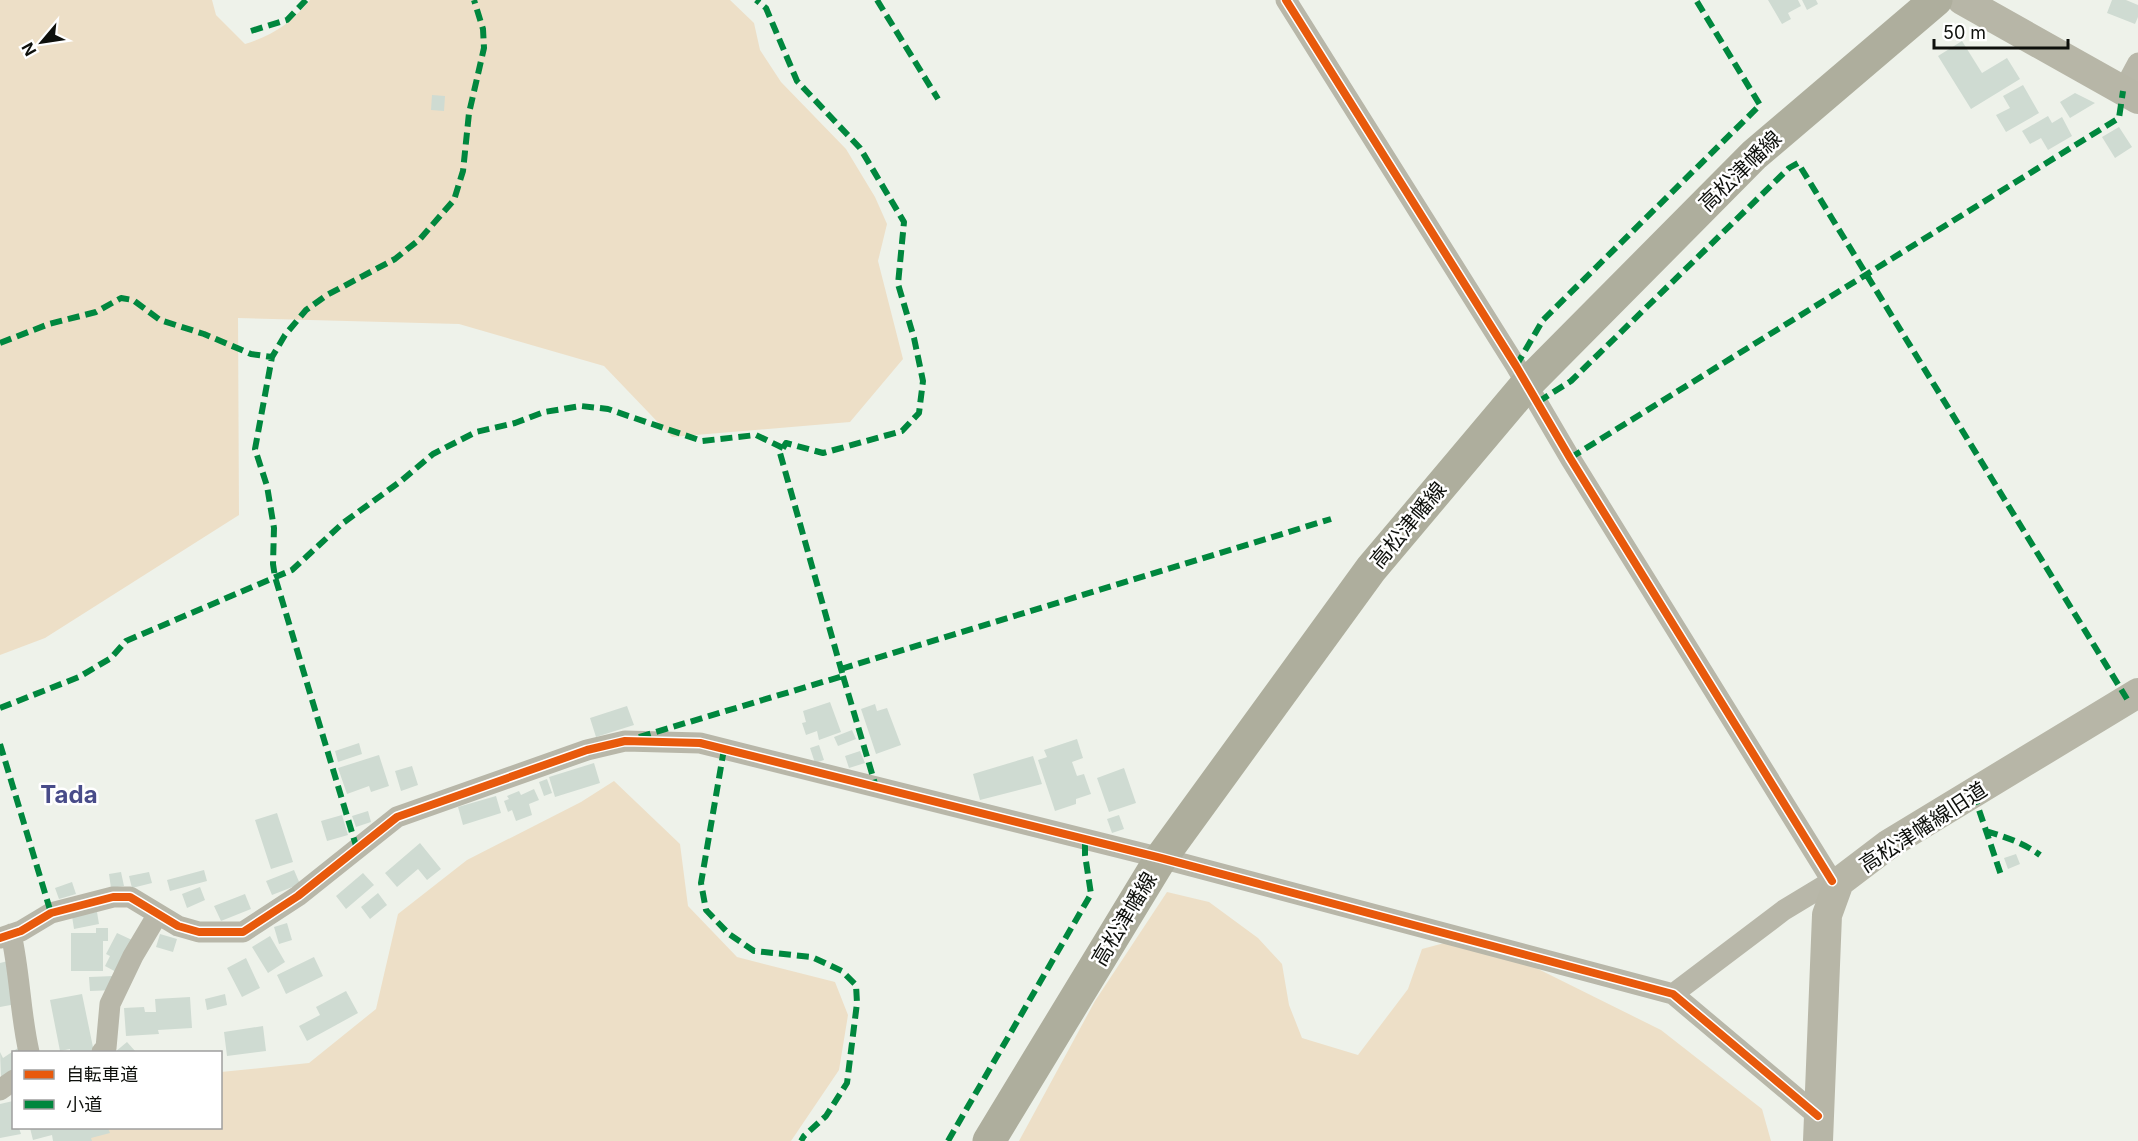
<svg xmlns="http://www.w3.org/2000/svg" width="2138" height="1141" font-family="Inter,'Noto Sans JP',sans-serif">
<rect width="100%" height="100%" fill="#eef2ea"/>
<path fill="#eddfc7" d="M0,0H212L216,15L245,44C274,35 291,23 310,0H730L754,23L760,50L781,82L846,149L875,197L887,224L878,261L903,359L850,422L672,437L604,366L459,324L238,318L239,515L45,638L0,655Z
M614,781L680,844L688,906L737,957L835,982L848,1015L839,1070L791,1141H66L75,1128H220L221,1072L309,1063L376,1009L398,914L467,860L581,802Z
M1167,892L1209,902L1258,938L1282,964L1289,1005L1302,1038L1358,1055L1408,989L1422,949L1448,942L1520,960L1661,1030L1762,1109L1771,1141H1019L1095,1001Z"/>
<path fill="#cfdbd2" d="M1768,0H1798L1801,6L1788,13L1791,19L1782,24Z
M1802,0H1816L1818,4L1807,10Z
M2112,0H2126L2138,5V17L2135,24L2107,13Z
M1962,41L1982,73L2007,58L2020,79L1971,109L1938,56Z
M2023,85L2039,113L2006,132L1996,115L2010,108L2003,96Z
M2075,93L2095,103L2070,118L2060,102Z
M432,95L445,96L444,111L431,110Z
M2048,116L2052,123L2062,117L2072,136L2048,150L2041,138L2030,144L2022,131Z
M2119,127L2132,147L2115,158L2102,137Z
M830,702L841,732L819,740L817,731L806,735L802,723L806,722L803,711Z
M875,704L877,711L887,708L901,745L876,754L861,709Z
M627,706L634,725L596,737L590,718Z
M852,730L856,739L838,746L834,737Z
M1077,739L1083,758L1072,762L1077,776L1084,774L1091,794L1076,799V804L1055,811L1038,760L1047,757L1044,750Z
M359,743L362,754L338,762L335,751Z
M819,745L824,760L815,763L810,748Z
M860,751L865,763L849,768L845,756Z
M379,755L389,786L371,792L369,786L347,794L338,768Z
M1033,756L1042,784L980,800L973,774Z
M594,763L600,783L555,797L549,777Z
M412,766L418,785L401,791L395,771Z
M1124,768L1136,803L1109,812L1097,778Z
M547,779L552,793L544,796L539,782Z
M534,789L539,800L529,804L532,815L516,821L512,810L508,812L504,801L509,799L507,796L519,791L521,795Z
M496,796L501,813L463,825L458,807Z
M368,811L371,822L356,827L352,816Z
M277,813L293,862L271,869L255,820Z
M342,815L348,835L327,841L321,821Z
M1119,815L1124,829L1112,833L1107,819Z
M420,843L441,869L427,880L418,869L397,887L385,873Z
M2016,854L2020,864L2008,869L2004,858Z
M204,870L207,881L170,891L167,880Z
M294,870L300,884L272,895L266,881Z
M121,872L124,886L111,888L109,874Z
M149,872L152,883L132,888L129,876Z
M363,873L374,885L346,909L336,896Z
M72,882L76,894L59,899L55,888Z
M200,887L205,900L187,908L182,894Z
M378,893L387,905L370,919L361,907Z
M245,894L251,909L221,921L214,906Z
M97,912L99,924L74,929L72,916Z
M287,923L292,940L279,944L274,927Z
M96,928H108V941H103V971H71V933H96Z
M117,933L132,940L120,974L105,966L110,956L106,954Z
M160,934L177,939L173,952L156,947Z
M270,936L285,962L268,973L252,947Z
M314,957L323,976L286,994L277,975Z
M246,958L260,988L242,997L227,968Z
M8,961L16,1004L0,1007V963Z
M114,976L115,990L90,991L89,977Z
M346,991L358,1013L307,1041L299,1026L320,1015L316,1007Z
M82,994L94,1052H70V1049L60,1051L50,1000Z
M225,994L227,1005L207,1010L205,999Z
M190,997L192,1028L158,1030L159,1034L126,1036L124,1008L144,1007L145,1012H156L155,999Z
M263,1026L266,1051L227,1056L224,1032Z
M127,1042L136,1052H115Z
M18,1048L21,1052H14V1070L1,1078L0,1052L3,1058Z
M13,1101L14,1128H19L21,1134L0,1138V1104Z
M30,1128H108L110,1133L91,1138L92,1141H53L52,1135L33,1140Z"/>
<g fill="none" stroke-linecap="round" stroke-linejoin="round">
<path stroke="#b8b7a9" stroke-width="21" d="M1286,0L1516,366L1570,458L1832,881
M2123,91L2138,63
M11,934C20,973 20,1013 29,1052
M0,938L21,931L51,913L113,897H130L178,926L199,932H243L298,896L397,817L587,750L625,741L700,743L1161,858L1673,994L1818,1116
M1673,994L1784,910L1832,881L1839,882
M102,1052L106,1048L110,1004L133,956L158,914
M0,1090L14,1080"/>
<path stroke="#b7b6a7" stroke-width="30" d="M1962,0L2138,99
M1818,1141L1827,915L1839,882L1889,844L2138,693"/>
<path stroke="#aeae9d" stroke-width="33" d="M989,1141L1161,858L1371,569L1527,384L1754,155L1936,0"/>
<path stroke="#00873e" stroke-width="6" stroke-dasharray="12 6" stroke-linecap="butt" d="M877,0L938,99
M251,31L287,20L306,0
M0,343L49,324L96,312L121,298L133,300L160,320L204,334L251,354L272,357
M1516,366L1543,320L1760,105L1696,0
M1538,402L1571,381L1789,168L1798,163L2127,699
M1570,458L2119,118L2123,91
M841,669L1331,519
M843,676L876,787
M0,708L79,677L111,658L126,641L292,570L343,523L401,481L433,454L476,432L515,423L544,412L581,406L608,409L702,441L756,435L783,448
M639,737L843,676L780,453L786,443L823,453L902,431L919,413L923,381L914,338L898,284L904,222L860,148L797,81L766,8L756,0
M0,744L51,913
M724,749L701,883L706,910L729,934L754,951L812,957L842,971L856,985L857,1003L847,1083L826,1116L804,1136L801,1141
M1972,794L1977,804L2001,875
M1986,831C2005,837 2024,843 2040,855
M357,849L275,577L273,564L274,528L267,486L255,449L272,357L285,335L306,310L327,295L395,259L420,239L454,200L463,171L469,113L484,48L483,29L474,0
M948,1141L1091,894L1085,855V839"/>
<defs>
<path id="cycleway" d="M1286,0L1516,366L1570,458L1832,881
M0,938L21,931L51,913L113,897H130L178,926L199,932H243L298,896L397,817L587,750L625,741L700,743L1161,858L1673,994L1818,1116"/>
</defs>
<use href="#cycleway" stroke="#fff" stroke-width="11"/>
<use href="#cycleway" stroke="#e8590c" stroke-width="8"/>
</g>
<g text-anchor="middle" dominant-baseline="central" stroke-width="5" stroke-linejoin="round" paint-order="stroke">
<g font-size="21" fill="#0e100c" stroke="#fff">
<text transform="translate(1740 171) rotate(-44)">高松津幡線</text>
<text transform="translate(1408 525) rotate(-50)">高松津幡線</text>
<text transform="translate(1923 827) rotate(-33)">高松津幡線旧道</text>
<text transform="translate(1124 919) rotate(-59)">高松津幡線</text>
</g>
<g font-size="24" font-weight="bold" fill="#484c89" stroke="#fff">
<text x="69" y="794">Tada</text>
</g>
</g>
<rect x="12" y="1051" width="210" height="78" fill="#ffffff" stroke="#9f9f9e" stroke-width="1.5"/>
<rect x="24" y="1070" width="30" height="9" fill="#e8590c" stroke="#9f9f9e" stroke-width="1.5"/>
<text x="66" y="1081" font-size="18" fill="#0e100c">自転車道</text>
<rect x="24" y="1100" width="30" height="9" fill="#00873e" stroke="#9f9f9e" stroke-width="1.5"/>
<text x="66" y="1111" font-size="18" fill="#0e100c">小道</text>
<g transform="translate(42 42) rotate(241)" stroke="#ffffff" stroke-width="4.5" paint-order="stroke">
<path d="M0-4.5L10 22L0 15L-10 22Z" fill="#0e100c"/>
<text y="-9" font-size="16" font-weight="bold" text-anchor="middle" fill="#0e100c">N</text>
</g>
<path d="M1934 39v9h134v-9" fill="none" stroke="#0e100c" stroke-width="3"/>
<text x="1943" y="39" font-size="18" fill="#0e100c" stroke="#ffffff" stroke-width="4.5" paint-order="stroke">50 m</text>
</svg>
